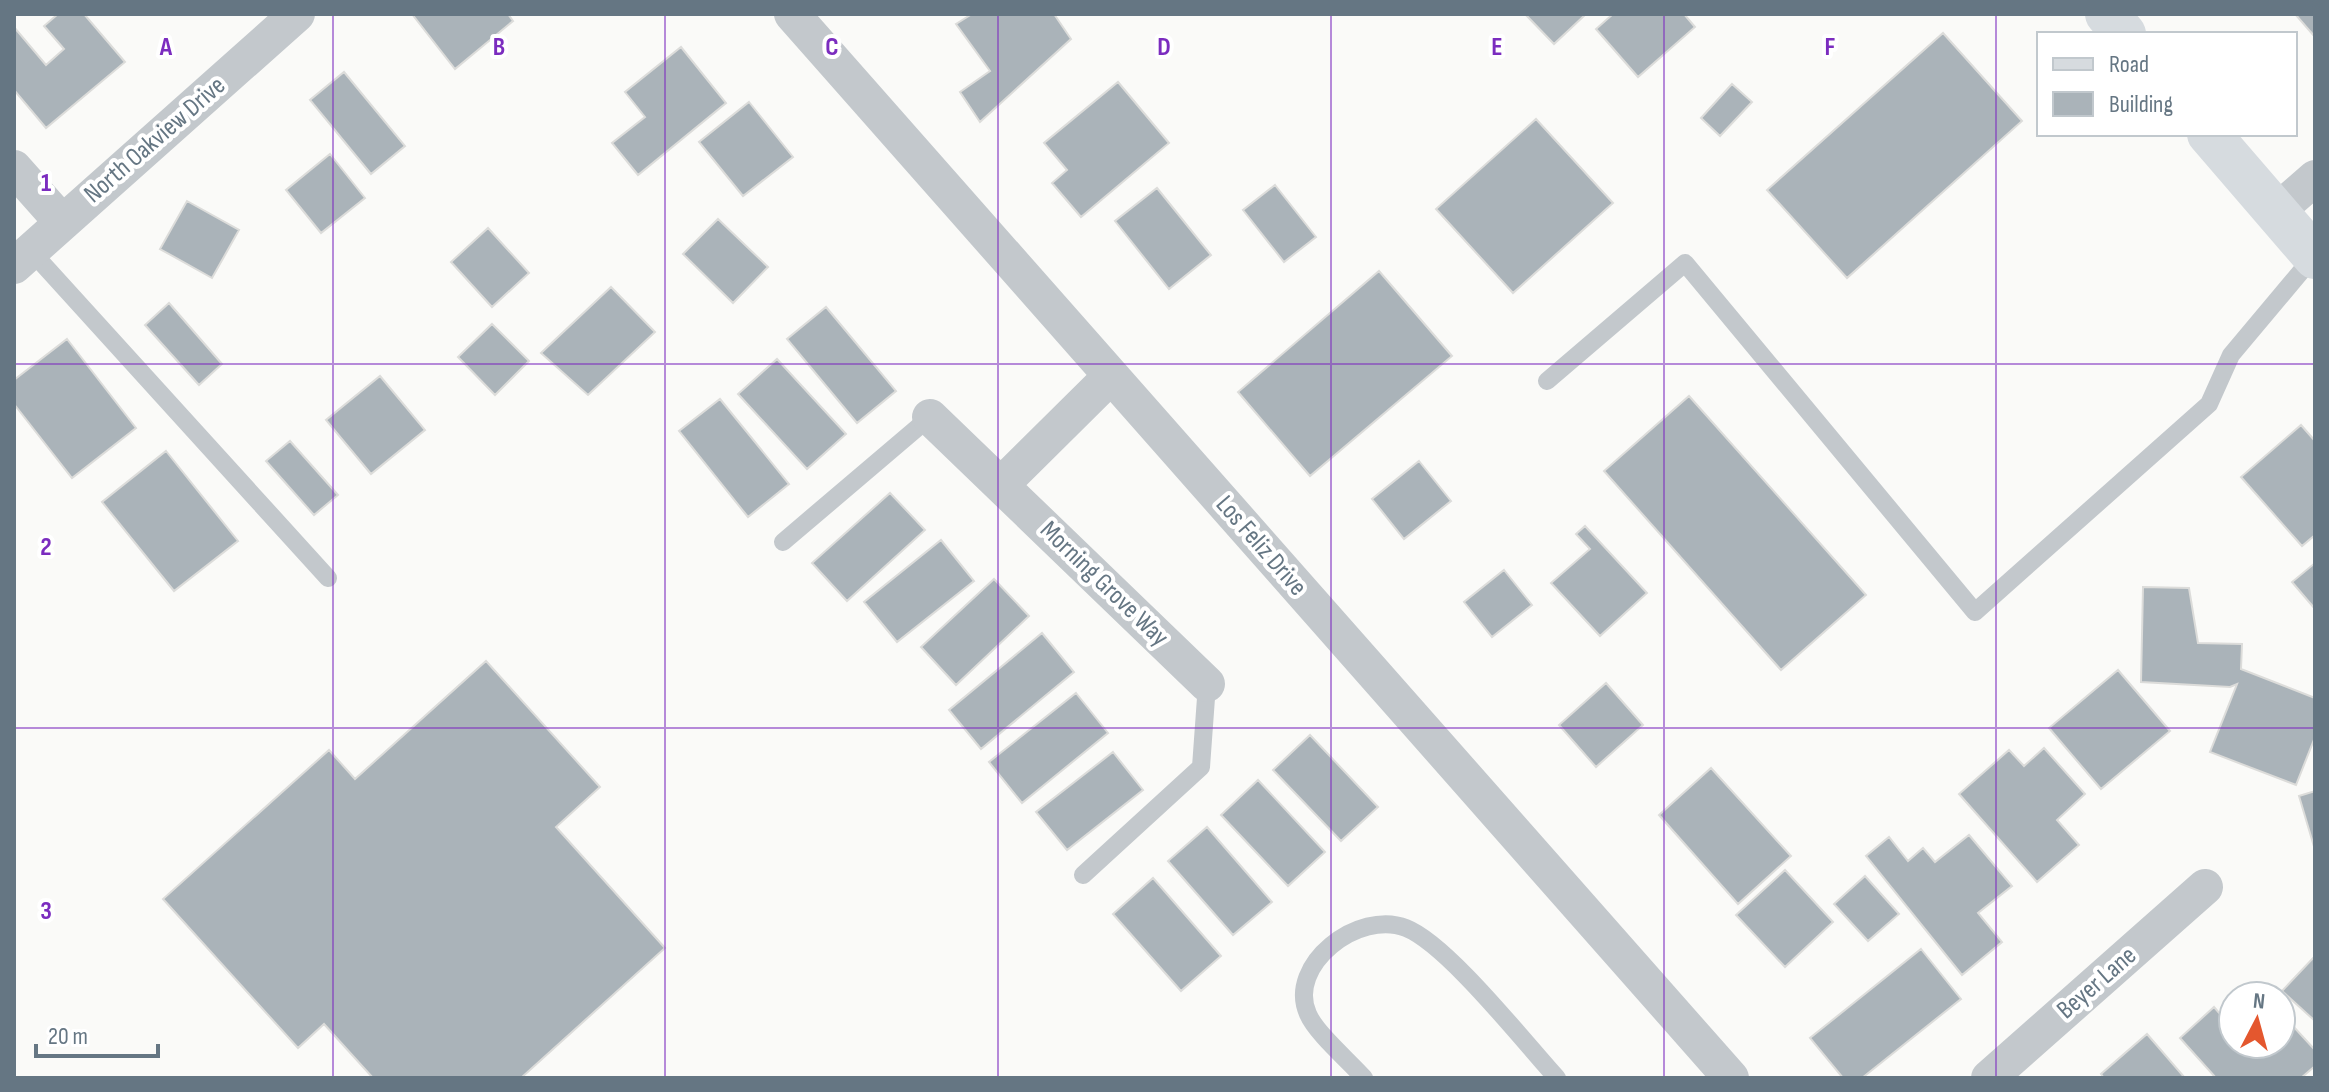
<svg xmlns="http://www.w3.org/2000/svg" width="2329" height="1092" font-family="'Sofia Sans Condensed',sans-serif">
<rect width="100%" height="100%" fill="#fafaf8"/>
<path fill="#aab3b9" stroke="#dcdcda" stroke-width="2" d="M58,14H84L125,62L46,128L14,90V27L46,65L64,49L44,26Z
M412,14H508L513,21L455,69Z
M972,14H1054L1071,39L980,122L960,92L990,71L956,24Z
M1525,14H1586L1554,44Z
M1613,14H1684L1695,27L1638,77L1596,29Z
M2295,14H2315V37Z
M1943,33L2022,121L1847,278L1767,190Z
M681,47L726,103L638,175L612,143L645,117L625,92Z
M344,72L405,146L371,174L310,100Z
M1118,82L1169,143L1081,217L1052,183L1067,170L1044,143Z
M1732,84L1752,102L1720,136L1701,118Z
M749,102L793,157L743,196L699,142Z
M1536,119L1613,203L1513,293L1436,209Z
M330,154L365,198L321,233L286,190Z
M1275,185L1316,237L1284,262L1243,210Z
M1157,188L1211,255L1169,289L1115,221Z
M187,201L239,230L212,278L160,249Z
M718,219L768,267L733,303L683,254Z
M488,228L529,273L492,307L451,262Z
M1379,271L1452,356L1310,476L1238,392Z
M611,287L655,332L588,395L541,353Z
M169,303L222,364L199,385L145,325Z
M826,307L896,391L857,423L787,339Z
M492,324L529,361L495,395L458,357Z
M67,339L136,428L72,478L14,404V380Z
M777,359L846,434L807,469L738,394Z
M380,376L425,430L371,474L326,420Z
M1689,396L1866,595L1781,670L1604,471Z
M720,399L789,484L748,517L679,431Z
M2301,425L2315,441V535L2302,546L2241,477Z
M290,441L338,495L314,515L266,461Z
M166,451L238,541L174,591L102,502Z
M1419,461L1451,501L1404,539L1372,499Z
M890,493L925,530L847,601L812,563Z
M1585,526L1647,593L1600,636L1551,583L1590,549L1576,534Z
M941,540L974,581L897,642L864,602Z
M2315,563V609L2292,582Z
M1504,570L1532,605L1492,637L1464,602Z
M994,579L1029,616L956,685L921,647Z
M2143,587L2189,588L2198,643L2242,644L2241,669L2315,698V737L2296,785L2210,752L2237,684L2230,687L2141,682Z
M1042,633L1074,672L981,749L949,710Z
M486,661L600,787L556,827L665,948L521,1078H373L324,1024L298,1048L163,899L329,750L355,779Z
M2118,670L2170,731L2101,789L2049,728Z
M1606,683L1643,725L1596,767L1559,725Z
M1076,693L1108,733L1022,803L989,762Z
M1310,735L1378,807L1341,841L1273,770Z
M2044,748L2085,794L2057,820L2079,845L2037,882L1959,794L2009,750L2024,766Z
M1113,752L1143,790L1067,850L1036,812Z
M1711,768L1791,856L1738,904L1659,815Z
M1258,780L1325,852L1288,886L1221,815Z
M2315,791V850L2299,796Z
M1207,827L1272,902L1233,935L1168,861Z
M1969,835L2012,886L1978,913L2002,942L1962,975L1866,856L1889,837L1908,861L1923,848L1935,862Z
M1785,870L1833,922L1785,967L1736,915Z
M1865,876L1899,914L1868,941L1834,904Z
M1153,878L1221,956L1181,991L1113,914Z
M1921,949L1961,999L1862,1078H1843L1810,1038Z
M2315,956V1021L2282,991Z
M2214,1007L2233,1029V1044H2281V1013L2315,1050V1066L2301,1078H2216L2180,1038Z
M2147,1034L2185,1078H2104L2101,1074Z"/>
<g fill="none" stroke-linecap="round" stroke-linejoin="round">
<path stroke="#c3c8cc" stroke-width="18" d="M31,251L328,578
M1547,381L1685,263L1975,612L2209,404L2231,355L2314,256
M783,542L930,417
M1083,875L1201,767L1207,684
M1364,1078C1349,1061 1316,1033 1308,1014C1286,965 1359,909 1406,928C1447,944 1524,1042 1557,1078"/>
<path stroke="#c3c8cc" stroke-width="36" d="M792,14L1731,1078
M14,168L62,222
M2276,212L2315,178
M14,266L297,14
M930,417L1207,684
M1001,485L1111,376
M1989,1078L2205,887"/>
<path stroke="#d6dbdf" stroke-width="44" d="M2107,14L2124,34
M2209,134L2315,257"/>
</g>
<path fill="none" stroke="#7b2cbf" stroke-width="2" stroke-opacity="0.55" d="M333,14V1078M665,14V1078M998,14V1078M1331,14V1078M1664,14V1078M1996,14V1078M14,364H2315M14,728H2315"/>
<g text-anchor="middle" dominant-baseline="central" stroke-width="8" stroke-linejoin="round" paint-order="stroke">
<g font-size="26" fill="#657683" stroke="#fff">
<text transform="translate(155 140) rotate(-41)">North Oakview Drive</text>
<text transform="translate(1261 546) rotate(49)">Los Feliz Drive</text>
<text transform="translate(1104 584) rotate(44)">Morning Grove Way</text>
<text transform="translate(2097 983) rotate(-41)">Beyer Lane</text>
</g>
</g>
<g font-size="26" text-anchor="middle" font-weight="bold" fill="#7b2cbf" stroke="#fff" stroke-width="8" stroke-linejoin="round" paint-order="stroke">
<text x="166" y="55">A</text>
<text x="499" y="55">B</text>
<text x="832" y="55">C</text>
<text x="1164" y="55">D</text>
<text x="1497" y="55">E</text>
<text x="1830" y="55">F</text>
<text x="46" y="191">1</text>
<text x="46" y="555">2</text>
<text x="46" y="919">3</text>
</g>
<rect width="2329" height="1092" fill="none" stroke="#657683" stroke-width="32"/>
<rect x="2037" y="32" width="260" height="104" fill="#ffffff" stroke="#c1c8cd" stroke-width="2"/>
<rect x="2053" y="58" width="40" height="12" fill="#d6dbdf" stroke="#c1c8cd" stroke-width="2"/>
<text x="2109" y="72" font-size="24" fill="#657683">Road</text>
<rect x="2053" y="92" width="40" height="24" fill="#aab3b9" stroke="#c1c8cd" stroke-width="2"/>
<text x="2109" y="112" font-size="24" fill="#657683">Building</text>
<g transform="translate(2257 1020) rotate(6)"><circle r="38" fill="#ffffff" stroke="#c1c8cd" stroke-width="2"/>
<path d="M0-6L14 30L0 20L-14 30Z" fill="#e4572e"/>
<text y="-12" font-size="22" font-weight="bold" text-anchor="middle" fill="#657683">N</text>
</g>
<path d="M36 1044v12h122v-12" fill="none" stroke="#657683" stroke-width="4"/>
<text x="48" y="1044" font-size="24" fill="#657683" stroke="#ffffff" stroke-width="6" paint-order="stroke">20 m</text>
</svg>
